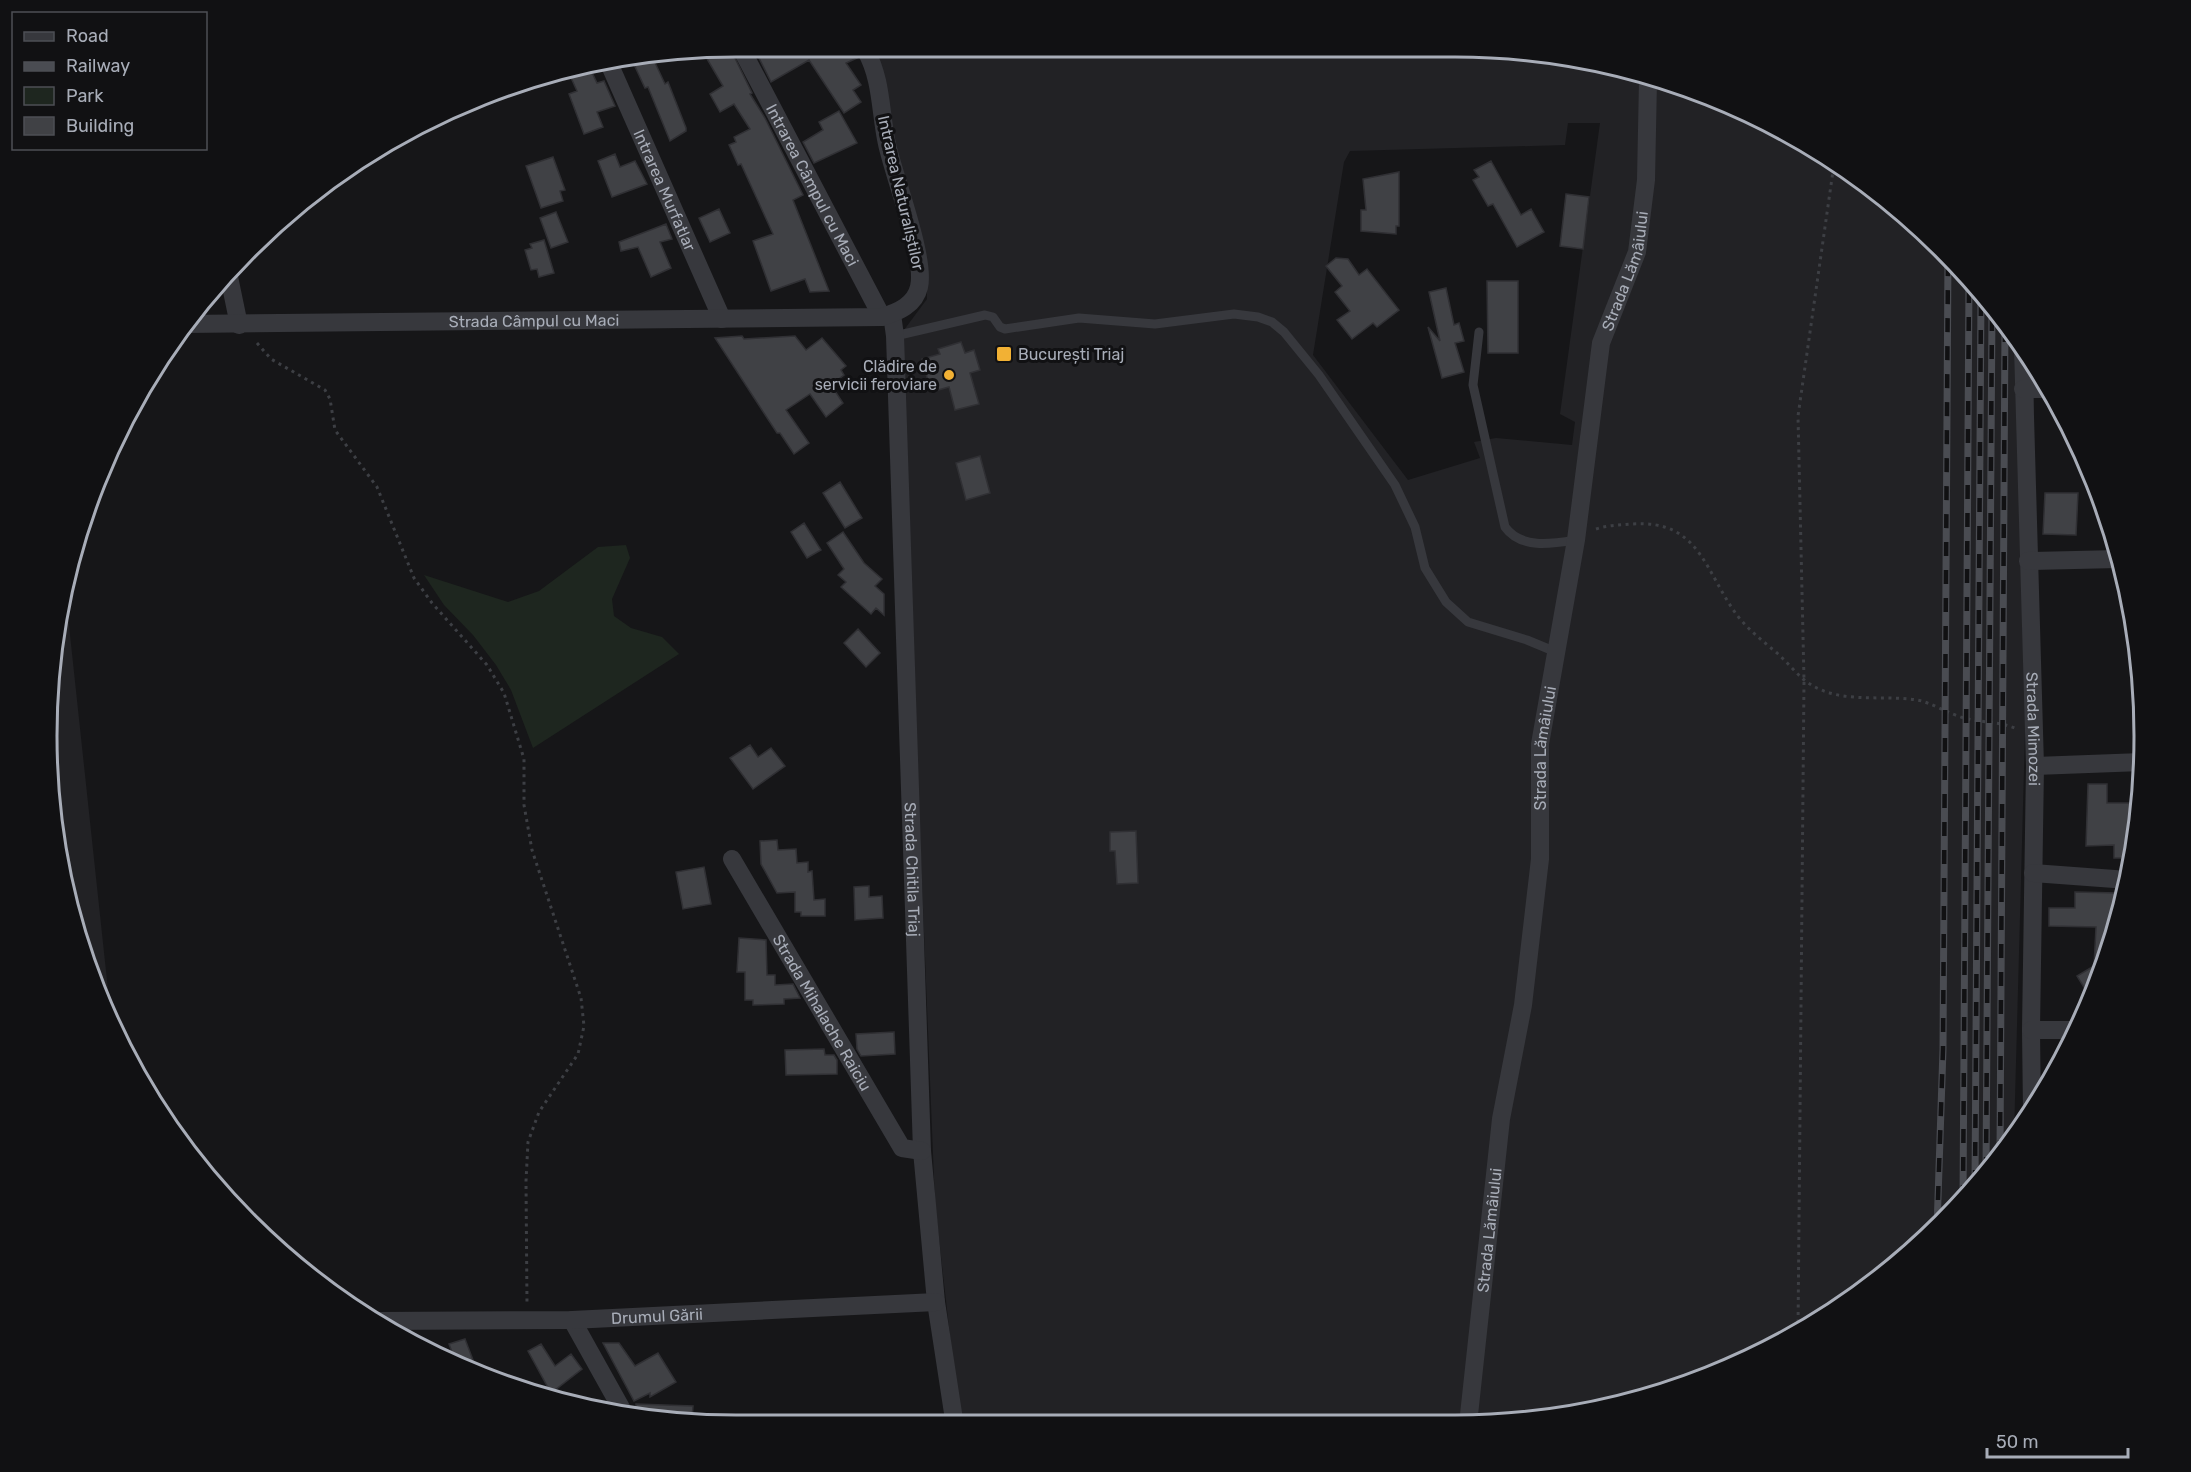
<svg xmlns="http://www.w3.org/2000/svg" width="2191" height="1472" font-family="Rubik,sans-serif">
<rect width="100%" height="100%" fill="#161618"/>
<path fill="#222225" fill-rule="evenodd" d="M1455,47L1589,60L1760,118L1874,189L1942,248L2028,353L2035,366L2014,1136L1943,1223L1838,1309L1719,1373L1590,1412L1455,1426L960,1425L935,1203L903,414L904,330L927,299V283L874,51ZM1568,123H1600L1560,414L1575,422L1572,445L1496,438L1474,442L1480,458L1408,480L1313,355L1344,162L1350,151L1565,145Z
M65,588L112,1027L99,1000L60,871L48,691Z"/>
<path fill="#1e261f" d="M626,545L630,558L612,599L614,616L631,628L662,637L679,654L533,748L511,690L496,665L473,635L444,605L424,575L508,602L539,591L598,547Z"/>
<path fill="#404145" stroke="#303034" stroke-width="1.5" d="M855,51L857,58L846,63L861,85L853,90L861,102L844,113L809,60L771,82L756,52Z
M650,52L665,84L668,82L686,128V131L670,141L648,87L645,88L631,58Z
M703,52H732L752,93L750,94L765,118L803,195L793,200L829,291L810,292L805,279L771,291L753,241L773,234L741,164L738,165L729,145L736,142L734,137L750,129L734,104L720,112L710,94L723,86Z
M589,66L597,83L604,81L615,106L597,112L603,127L584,134L569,94L577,91L568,71Z
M839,111L857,143L814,163L803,142L823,130L819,122Z
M615,154L620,167L635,161L647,184L612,197L598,161Z
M553,157L565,190L560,191L563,201L541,208L526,166Z
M1491,161L1521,215L1531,209L1544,232L1517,247L1493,204L1488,206L1473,180L1479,177L1474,170Z
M1399,172V226H1396V234L1361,231V210H1366L1363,179Z
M1566,194L1589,197L1583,249L1560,246Z
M719,209L730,233L710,242L699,218Z
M556,212L568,242L551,248L540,218Z
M666,224L672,239L660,242L671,268L651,277L638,247L621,251L619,242Z
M544,240L554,273L539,277L537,269L531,270L525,250L532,248L530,244Z
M1336,258L1348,259L1359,275L1367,269L1399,310L1377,327L1373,323L1352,339L1337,320L1350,311L1335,292L1342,286L1326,266Z
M1487,281H1518V353H1488Z
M1446,288L1454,325L1459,323L1464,341L1455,343L1464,372L1442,378L1428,327L1440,341L1429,292Z
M742,336L744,339L795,336L806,350L822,338L846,366L841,370L844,375L831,385L843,403L826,417L810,394L786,410L809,443L794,454L780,433H777L715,338Z
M961,342L965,353L974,350L980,370L970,373L979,404L955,410L949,387L931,392L922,359L940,354L938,349Z
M980,456L990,493L966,500L956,463Z
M840,482L862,518L845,528L823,493Z
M2045,493H2078L2076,535L2043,534Z
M804,523L821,550L807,558L791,532Z
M843,532L864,563L882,579L875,586L884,594V615L876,608L871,614L841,587L846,582L838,575L844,569L827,543Z
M858,629L880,653L866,667L844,643Z
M750,745L758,757L771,748L785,766L753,789L730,758Z
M2088,784H2107V803H2138L2135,837H2130V858H2114V845L2086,846Z
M1136,831L1138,883L1117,884L1115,851H1110V832Z
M777,840L778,850L796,849L797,863L808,862V872L812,871L814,900L825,899V916H801V912H795V892L777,893L761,864L760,841Z
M704,867L711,904L683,909L676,872Z
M869,886V897L882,896L883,918L855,920L854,887Z
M2075,892L2118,893V916L2097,982L2085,989L2077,976L2094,966L2096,927L2049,926V908H2075Z
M739,938L766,940L767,975H775V985L793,984L800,998L784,999V1004L753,1005V1000H745V972H737Z
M894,1032L895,1054L861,1056L857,1049L856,1034Z
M824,1049L825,1055H834L837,1060V1074L786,1075L785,1050Z
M465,1339L473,1360L461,1364L456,1363L449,1344Z
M603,1343H619L635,1366L658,1353L676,1382L650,1397V1393L634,1401Z
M541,1344L555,1366L571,1354L582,1369L551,1393L528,1351Z
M636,1404L693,1406L692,1421L636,1416Z"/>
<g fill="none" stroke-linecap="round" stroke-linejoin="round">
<path stroke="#3d3f44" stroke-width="3" stroke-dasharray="3 4.5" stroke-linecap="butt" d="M257,343L271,359L325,390L330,399L335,430L377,487L414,578L432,603L487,665L504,693L524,759V805L532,850L581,998L584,1026L578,1054L539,1112L528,1142L526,1181L527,1304
M1596,529C1608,525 1620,525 1632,524C1702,519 1705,575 1740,619C1751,632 1764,642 1777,653C1786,661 1794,671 1803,679C1836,706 1878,694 1917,700C1930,702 1949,714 1964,718C1982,723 1999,721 2017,729
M1798,1330L1804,680L1798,416L1834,164"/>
<path stroke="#37383d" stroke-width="9" d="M1479,332L1473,385L1505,527C1521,549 1551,544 1576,540
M895,336L985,315L993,317L1000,327L1005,329L1079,318L1155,324L1234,314L1258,317L1272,322L1284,332L1319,375L1395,485L1415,527L1425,568L1446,602L1468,622L1527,640L1556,652"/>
<g stroke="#37383d" stroke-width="18">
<path id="s1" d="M743,52L882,317"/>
<path id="s2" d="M608,61L722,319"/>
<path d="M228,272L239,325"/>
<path id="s3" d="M892,314L895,336L922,1151L936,1302L955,1426"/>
<path id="s4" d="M184,324L882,317C898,312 915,305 919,287C926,259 894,177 887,144C880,112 882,80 866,51"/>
<path id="s5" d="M2023,347L2035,766L2031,1030L2032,1112"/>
<path d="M2023,389H2048"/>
<path d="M2028,561L2118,559"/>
<path d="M2035,766L2142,762"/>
<path id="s6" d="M732,859L902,1148L922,1151"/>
<path d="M2033,873L2128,880"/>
<path d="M2031,1030H2076"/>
<path d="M572,1320L625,1415"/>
<path id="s7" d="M378,1321L572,1320L936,1302"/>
<path id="s8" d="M1468,1424L1501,1119L1523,1005L1540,859V744L1576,540L1601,343L1637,252L1646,180L1648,80"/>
</g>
<defs>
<path id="rail" d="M2000,1154L2005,325
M1986,1171L1992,309
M1975,1184L1981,295
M1963,1199L1969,281
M1937,1228L1943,1049L1948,255"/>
</defs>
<use href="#rail" stroke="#4a4c52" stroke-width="7"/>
<use href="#rail" stroke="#111113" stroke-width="4.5" stroke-dasharray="14" stroke-linecap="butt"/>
</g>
<g fill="#f2b134" stroke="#111113" stroke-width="2">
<rect x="996" y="346" width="16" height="16" rx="3"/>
<circle cx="949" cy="375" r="6"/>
</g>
<g text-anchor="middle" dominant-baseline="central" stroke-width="6" stroke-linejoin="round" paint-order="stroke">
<g font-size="16" fill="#a8adb8" stroke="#111113">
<text stroke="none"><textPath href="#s1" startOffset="150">Intrarea Câmpul cu Maci</textPath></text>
<text stroke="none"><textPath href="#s2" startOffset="141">Intrarea Murfatlar</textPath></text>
<text transform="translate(901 193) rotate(77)">Intrarea Naturaliștilor</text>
<text stroke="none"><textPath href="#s8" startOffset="1167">Strada Lămâiului</textPath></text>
<text stroke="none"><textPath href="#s4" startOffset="350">Strada Câmpul cu Maci</textPath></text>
<text stroke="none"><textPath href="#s5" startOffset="382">Strada Mimozei</textPath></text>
<text stroke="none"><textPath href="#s8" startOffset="681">Strada Lămâiului</textPath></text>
<text stroke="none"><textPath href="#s3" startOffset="556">Strada Chitila Triaj</textPath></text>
<text stroke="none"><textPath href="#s6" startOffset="178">Strada Mihalache Raiciu</textPath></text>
<text stroke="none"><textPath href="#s8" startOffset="195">Strada Lămâiului</textPath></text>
<text stroke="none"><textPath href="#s7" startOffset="279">Drumul Gării</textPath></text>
</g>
<g font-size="16" fill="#a8adb8" stroke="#111113" text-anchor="start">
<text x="1018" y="354">București Triaj</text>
<text x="937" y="366" text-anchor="end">Clădire de<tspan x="937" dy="18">servicii feroviare</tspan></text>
</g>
</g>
<path d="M0 0H2191V1472H0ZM736 57H1455A679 679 0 0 1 2134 736V736A679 679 0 0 1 1455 1415H736A679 679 0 0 1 57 736V736A679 679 0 0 1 736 57Z" fill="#111113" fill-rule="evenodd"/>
<path fill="none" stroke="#a8adb8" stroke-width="3" d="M736 57H1455A679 679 0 0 1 2134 736V736A679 679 0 0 1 1455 1415H736A679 679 0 0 1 57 736V736A679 679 0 0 1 736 57Z"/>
<rect x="12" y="12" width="195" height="138" fill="#111113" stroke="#4d4f55" stroke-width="1.5"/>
<rect x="24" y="32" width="30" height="9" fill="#37383d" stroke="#4d4f55" stroke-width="1.5"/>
<text x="66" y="42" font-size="18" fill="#a8adb8">Road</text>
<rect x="24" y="62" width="30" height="9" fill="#4a4c52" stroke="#4d4f55" stroke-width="1.5"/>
<text x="66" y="72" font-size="18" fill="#a8adb8">Railway</text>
<rect x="24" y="87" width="30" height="18" fill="#1e261f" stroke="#4d4f55" stroke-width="1.5"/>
<text x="66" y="102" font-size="18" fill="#a8adb8">Park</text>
<rect x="24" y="117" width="30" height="18" fill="#404145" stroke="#4d4f55" stroke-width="1.5"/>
<text x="66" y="132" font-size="18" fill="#a8adb8">Building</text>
<path d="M1987 1448v9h141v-9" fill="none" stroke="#a8adb8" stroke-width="3"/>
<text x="1996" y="1448" font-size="18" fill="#a8adb8" stroke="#111113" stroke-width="4.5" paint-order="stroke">50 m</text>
</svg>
